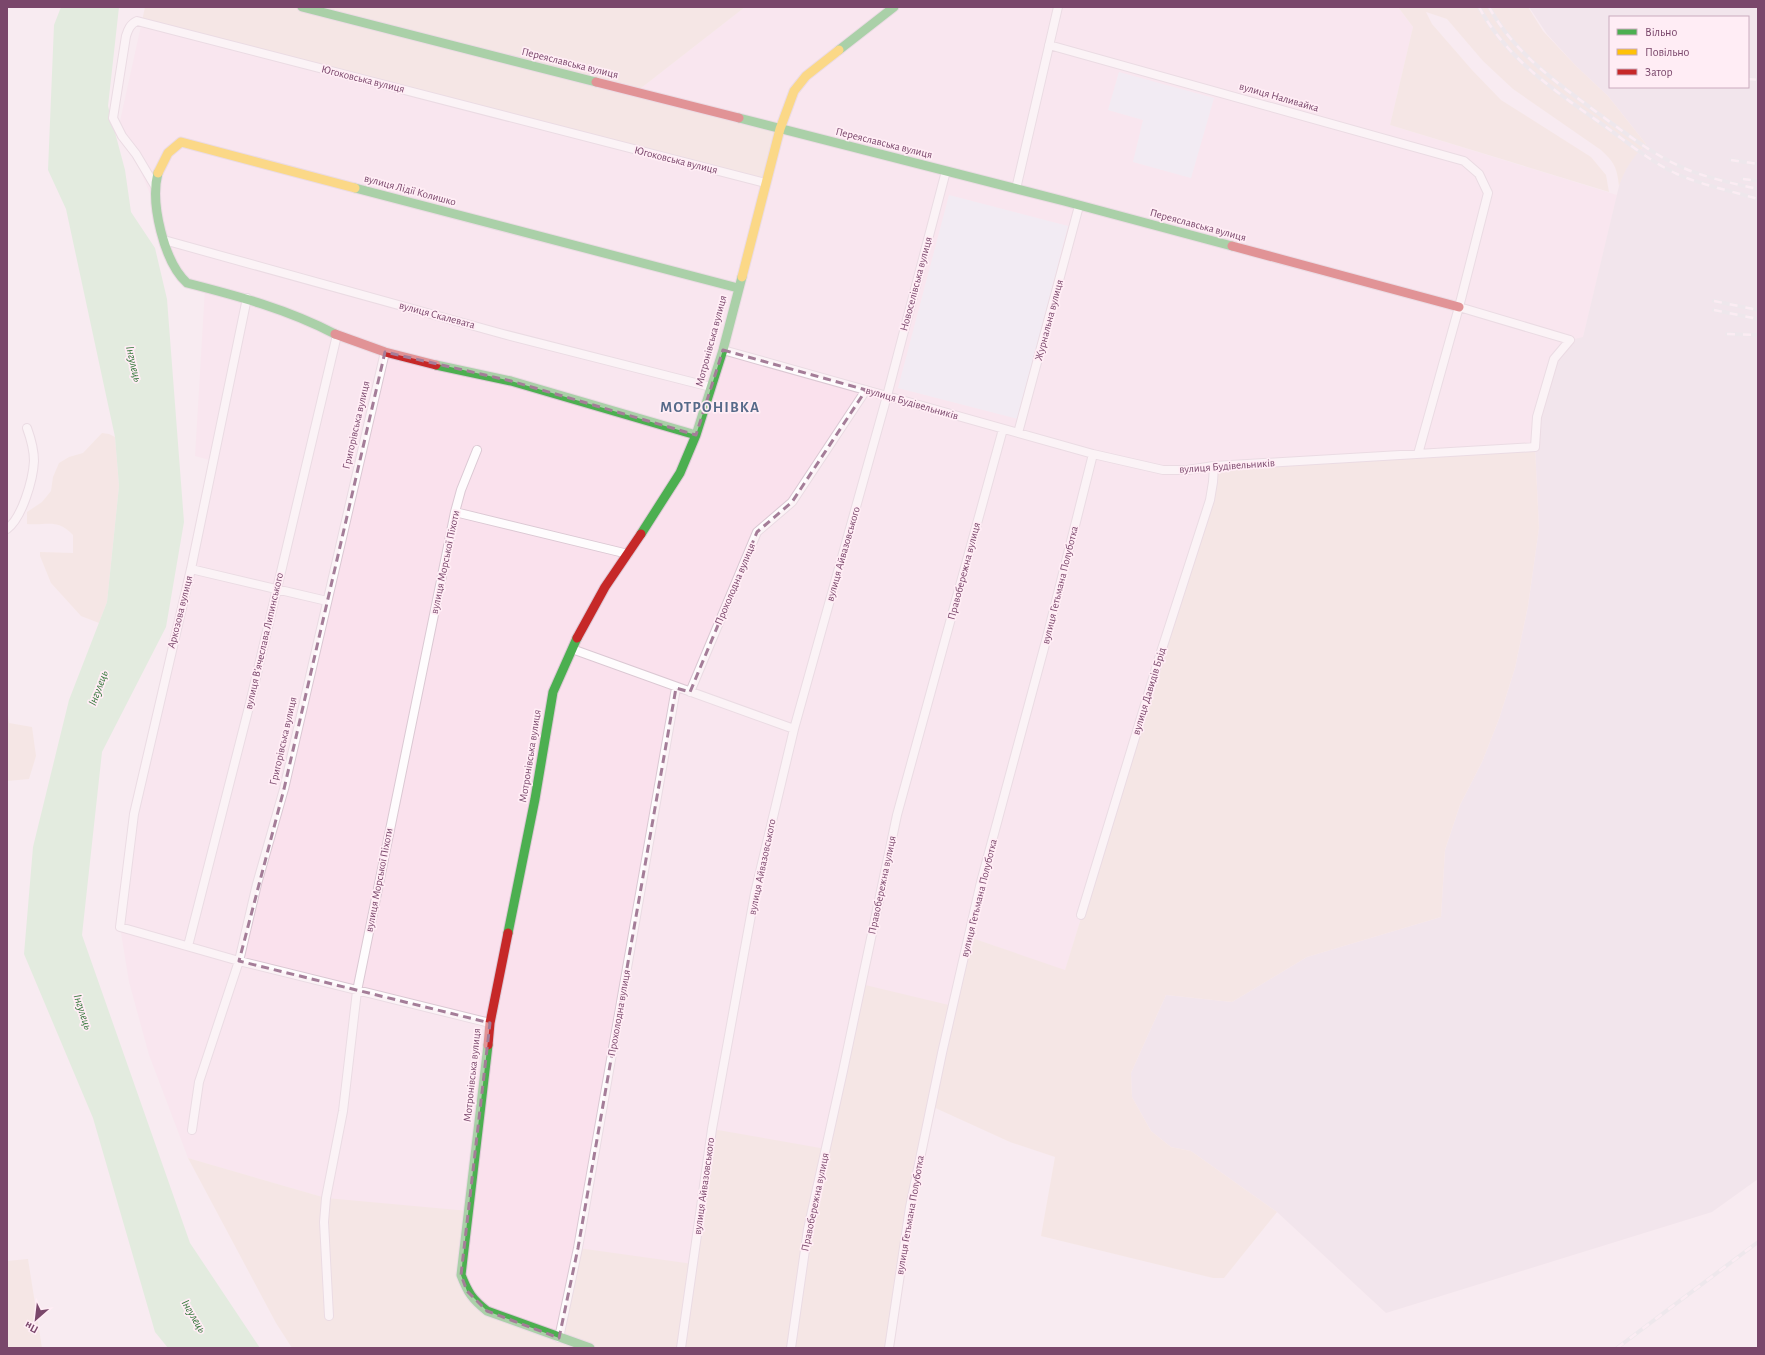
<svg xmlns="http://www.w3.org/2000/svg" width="1765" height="1355" font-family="'Alegreya Sans',sans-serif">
<rect width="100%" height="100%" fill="#f8ebf1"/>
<path fill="#fae1ed" d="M745,7H1398L1413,27L1390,125L1617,195L1583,337L1535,447L1213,482L1065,971L969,937L953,1006L826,1149L693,1264L559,1338L487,1311L326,1198L188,1158L149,1055L129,982L120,927L134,814L213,461L195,456L205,288L180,277L155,206L120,121L142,21L636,92Z"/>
<path fill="#ecdde6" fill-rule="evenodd" d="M1529,7H1758V1179L1712,1212L1386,1313L1277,1212L1191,1151L1171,1147L1151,1131L1132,1097L1131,1073L1166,995L1232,1002L1307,957L1441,917L1445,850L1460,805L1482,762L1499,719L1515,668L1528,606L1539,528L1535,447L1537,417L1554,359L1570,340L1583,337L1619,186L1624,170L1634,156L1646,144L1608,96L1576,66L1547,34ZM1610,17H1748V87H1610Z"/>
<path fill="#ebecf6" d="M1119,72L1214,98L1191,178L1133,162L1143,120L1108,110Z
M949,195L1068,226L1018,419L898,388Z"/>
<path fill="#f2e1d7" d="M145,7H745L636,92L780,129L765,183L142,21Z
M1398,7H1528L1543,31L1576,66L1608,96L1646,144C1633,157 1625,168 1619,186C1617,167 1614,162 1601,150L1513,89L1483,61L1447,19L1426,12L1432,24L1472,70L1501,100L1591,157L1606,175L1609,192L1390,125L1413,27Z
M102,433L109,434L115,437L119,486L107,602L99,623L81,616L51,583L40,556V552L73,553V535C57,518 47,526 27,524V512L42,502L51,491L53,477L59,463L69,457L83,453Z
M1535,447L1539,528L1528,606L1515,668L1499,719L1482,762L1460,805L1445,850L1441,917L1307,957L1232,1002L1166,995L1131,1073L1132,1097L1151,1131L1171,1147L1191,1151L1277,1212L1224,1278H1213L1041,1236L1055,1157L1010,1142L931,1106L889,1348H292L276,1323L188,1158L326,1198L469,1211L461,1275L473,1300L559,1338L578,1248L693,1264L712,1129L826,1149L861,984L953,1006L969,937L1065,970L1210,500L1214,466Z
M7,706L9,723L32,727L36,756L29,779L7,781Z
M28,1259L42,1348H7V1261Z"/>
<path fill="#caeacb" d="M61,7H119L108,106L125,170L131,212L155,248L167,299L184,522L166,627L102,752L82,935L190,1243L260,1348H168L155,1332L93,1118L24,954L33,847L69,700L107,602L119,486L115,437L66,209L48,170L54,25Z"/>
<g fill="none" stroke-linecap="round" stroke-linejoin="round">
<defs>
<path id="street" d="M1049,45L1464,161L1479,174L1488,193L1459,307L1418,454
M155,186L136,154L122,136L113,118L126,36C128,30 130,24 137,21L765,183
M1016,189L1058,7
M164,240L503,334L711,387
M247,298L191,569L134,814L120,927L239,961L490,1023
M723,350L1093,454L1163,470H1187L1214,466L1535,447L1537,417L1554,359L1570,340L1459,307
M1018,433L1079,206
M455,512L628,554
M7,529C22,518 33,480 34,461C34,450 31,439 27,428
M191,569L327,601
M572,649L794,729
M690,692L757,532L792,502L866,390
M1081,915L1161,652L1210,500L1213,482L1214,466
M188,946L250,703L337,335
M192,1130L199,1082L239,961L257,884L284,789L385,352
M329,1316L324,1222L326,1198L343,1111L357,991L455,512L461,490L477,450
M559,1338L578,1248L676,688
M681,1348L712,1129L755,893L794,729L887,396L946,171
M791,1348L808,1229L843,1071L897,815L1003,429
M889,1348L910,1207L942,1053L981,882L1047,637L1093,454"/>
<path id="fast" d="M302,7L596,82
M839,50L894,7
M739,118L1064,201L1232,246
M158,173C150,203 164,262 187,283C238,296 287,309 335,334
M355,188L738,288
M436,365L511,381L696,435
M641,534L680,473L696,435L723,350L742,277
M508,933L535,799L553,692L577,638
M488,1045L461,1275C468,1293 472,1299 487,1311L590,1348"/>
<path id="slow" d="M158,173L168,153L181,142L355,188
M742,277L780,129L794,91L806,76L839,50"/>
<path id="jam" d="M596,82L739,118
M1232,246L1459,307
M335,334L385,352L436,365
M577,638L605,587L641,534
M488,1045L490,1023L508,933"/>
</defs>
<use href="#street" stroke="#dbc8d3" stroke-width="10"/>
<use href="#fast" stroke="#dcc8d5" stroke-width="11"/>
<use href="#slow" stroke="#dcc8d5" stroke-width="11"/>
<use href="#jam" stroke="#dcc8d5" stroke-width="11"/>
<use href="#street" stroke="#fefcfd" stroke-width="8"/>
<use href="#fast" stroke="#4caf50" stroke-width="9"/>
<use href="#slow" stroke="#ffc107" stroke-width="9"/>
<use href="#jam" stroke="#c62828" stroke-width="9"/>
<defs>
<path id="rail" d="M1479,7C1507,60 1558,93 1606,127C1628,143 1651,162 1677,174C1702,185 1731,191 1758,199
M1489,7C1514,53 1557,83 1599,114C1628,135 1657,158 1691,171C1712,179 1735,184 1758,189
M1748,79L1758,80
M1731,160L1758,164
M1743,179L1758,181
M1714,301L1758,310
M1714,310L1758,319
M1727,334L1758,335
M1617,1348L1758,1242"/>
</defs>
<use href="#rail" stroke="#e3e3e6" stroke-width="4"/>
<use href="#rail" stroke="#ffedf5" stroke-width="2.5" stroke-dasharray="8" stroke-linecap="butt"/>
</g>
<path d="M0 0H1765V1355H0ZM723,350L866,390L792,502L757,532L690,692L676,688L578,1248L559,1338L487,1311L467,1291L461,1275L490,1023L239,961L284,789L385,352L511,381L696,435Z" fill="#f8ebf1" fill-opacity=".55" fill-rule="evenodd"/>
<path fill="none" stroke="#a47d98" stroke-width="3" stroke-dasharray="8 5" stroke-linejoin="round" d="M723,350L866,390L792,502L757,532L690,692L676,688L578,1248L559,1338L487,1311L467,1291L461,1275L490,1023L239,961L284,789L385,352L511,381L696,435Z"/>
<g text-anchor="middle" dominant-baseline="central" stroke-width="3.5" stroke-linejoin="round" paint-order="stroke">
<g font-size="11" fill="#7a476b" stroke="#ffedf5">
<text transform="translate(570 63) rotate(14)">Переяславська вулиця</text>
<text transform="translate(363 79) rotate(14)">Югоковська вулиця</text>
<text transform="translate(1279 97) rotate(16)">вулиця Наливайка</text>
<text transform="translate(884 143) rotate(14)">Переяславська вулиця</text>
<text transform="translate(676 160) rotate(14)">Югоковська вулиця</text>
<text transform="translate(410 190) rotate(15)">вулиця Лідії Колишко</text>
<text transform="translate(1198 225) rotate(15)">Переяславська вулиця</text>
<text transform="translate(916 284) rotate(-75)">Новоселівська вулиця</text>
<text transform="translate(437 315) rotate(15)">вулиця Скалевата</text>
<text transform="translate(1049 320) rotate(-75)">Журнальна вулиця</text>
<text transform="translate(711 341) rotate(-75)">Мотронівська вулиця</text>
<text transform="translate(912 403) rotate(16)">вулиця Будівельників</text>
<text transform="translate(356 425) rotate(-77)">Григорівська вулиця</text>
<text transform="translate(1227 466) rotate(-4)">вулиця Будівельників</text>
<text transform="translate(843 554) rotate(-74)">вулиця Айвазовського</text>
<text transform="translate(445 562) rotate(-78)">вулиця Морської Піхоти</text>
<text transform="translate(964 571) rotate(-75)">Правобережна вулиця</text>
<text transform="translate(735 584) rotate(-67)">Прохолодна вулиця</text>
<text transform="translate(1060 585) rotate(-76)">вулиця Гетьмана Полуботка</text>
<text transform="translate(180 612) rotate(-76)">Аркозова вулиця</text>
<text transform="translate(264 641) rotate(-77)">вулиця В’ячеслава Липинського</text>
<text transform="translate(1149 691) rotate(-73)">вулиця Давидів Брід</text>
<text transform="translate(283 741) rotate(-77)">Григорівська вулиця</text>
<text transform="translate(530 756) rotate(-81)">Мотронівська вулиця</text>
<text transform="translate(762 867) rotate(-78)">вулиця Айвазовського</text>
<text transform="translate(379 880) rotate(-79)">вулиця Морської Піхоти</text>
<text transform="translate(882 885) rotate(-78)">Правобережна вулиця</text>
<text transform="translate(979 898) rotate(-76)">вулиця Гетьмана Полуботка</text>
<text transform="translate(619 1013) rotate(-80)">Прохолодна вулиця</text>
<text transform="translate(472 1075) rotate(-84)">Мотронівська вулиця</text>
<text transform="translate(704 1186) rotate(-82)">вулиця Айвазовського</text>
<text transform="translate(815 1202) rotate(-78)">Правобережна вулиця</text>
<text transform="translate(910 1215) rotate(-80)">вулиця Гетьмана Полуботка</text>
</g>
<g font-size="12" font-style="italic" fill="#36793c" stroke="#ffedf5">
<text transform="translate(134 364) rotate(77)">Інгулець</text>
<text transform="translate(98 688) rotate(-69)">Інгулець</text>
<text transform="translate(83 1012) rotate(72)">Інгулець</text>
<text transform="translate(194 1316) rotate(59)">Інгулець</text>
</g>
<g font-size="15" font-weight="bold" letter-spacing="1" fill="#566a89" stroke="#ffedf5">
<text x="710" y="407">МОТРОНІВКА</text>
</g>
</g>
<rect width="1765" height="1355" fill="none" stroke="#7a476b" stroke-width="16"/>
<rect x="1609" y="16" width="140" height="72" fill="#ffedf5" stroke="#caabbe"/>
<rect x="1617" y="29" width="20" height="6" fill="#4caf50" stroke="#caabbe"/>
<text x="1645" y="36" font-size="12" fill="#7a476b">Вільно</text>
<rect x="1617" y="49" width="20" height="6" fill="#ffc107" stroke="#caabbe"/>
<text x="1645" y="56" font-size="12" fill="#7a476b">Повільно</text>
<rect x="1617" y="69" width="20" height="6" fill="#c62828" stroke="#caabbe"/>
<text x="1645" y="76" font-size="12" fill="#7a476b">Затор</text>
<g transform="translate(36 1319) rotate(208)" stroke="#ffedf5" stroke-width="3" paint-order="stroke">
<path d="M0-3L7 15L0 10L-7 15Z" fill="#7a476b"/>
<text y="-6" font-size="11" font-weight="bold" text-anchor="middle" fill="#7a476b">Пн</text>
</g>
</svg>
